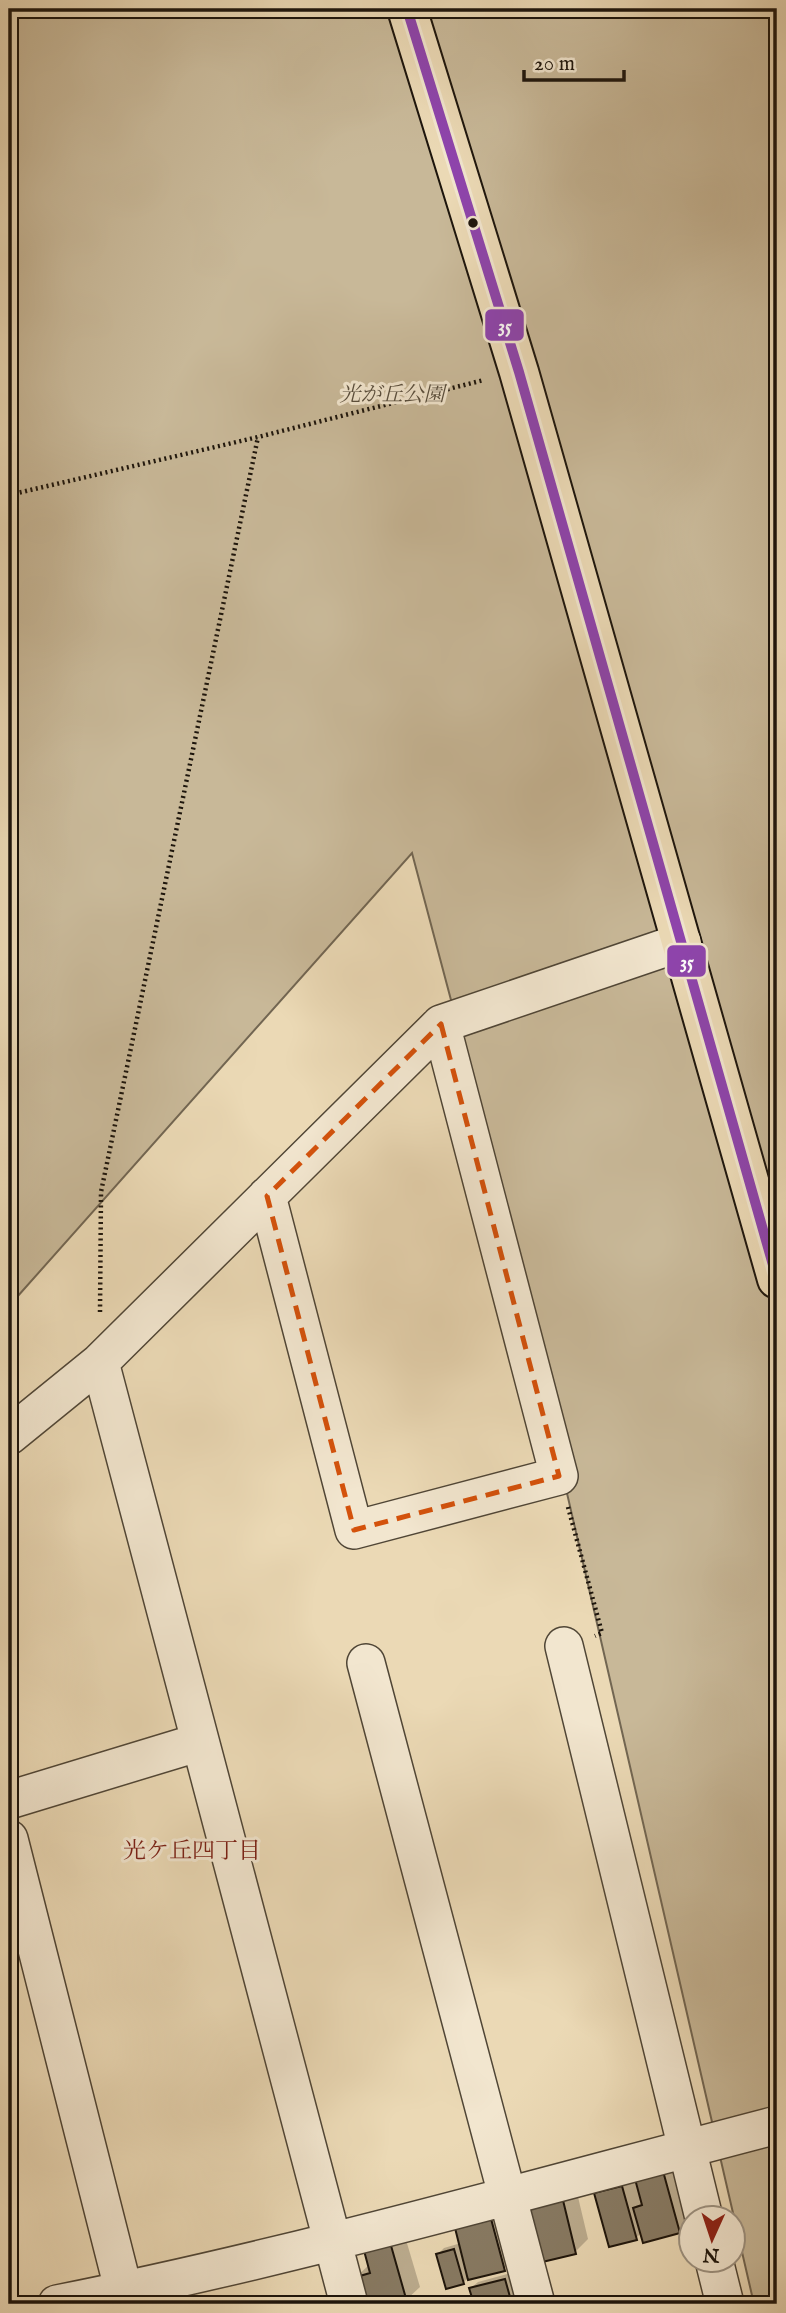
<svg xmlns="http://www.w3.org/2000/svg" width="786" height="2313" font-family="'IM FELL English','Noto Serif JP',serif">
<rect width="100%" height="100%" fill="#ebd9b5"/>
<filter id="stains"><feTurbulence type="fractalNoise" baseFrequency=".00286" numOctaves="4"/><feColorMatrix values="0 0 0 0 .2 0 0 0 0 .09 0 0 0 0 .02 0 0 0 .5 -.17"/></filter>
<radialGradient id="worn" r=".72"><stop offset=".6" stop-color="#630" stop-opacity="0"/><stop offset="1" stop-color="#630" stop-opacity=".3"/></radialGradient>
<path fill="#c8b898" stroke="#726652" stroke-width="2" d="M9,9H777V2304H754L468,1064L412,853L9,1306Z"/>
<path fill="#0003" d="M676,2159L692,2218L679,2231L641,2233L636,2238L596,2194L610,2180Z
M574,2180L588,2239L575,2252L525,2202Z
M503,2202L517,2256L504,2269L468,2278L463,2283L438,2254L444,2248L461,2243Z
M401,2223L420,2287L406,2300L391,2304H363L355,2278L370,2264Z
M511,2273L517,2296L509,2304H475L471,2288L478,2282Z"/>
<path fill="#887b64" stroke="#1d150c" stroke-width="2" d="M663,2171L680,2233L643,2243L633,2208L642,2205L635,2179Z
M622,2186L637,2240L609,2247L594,2193Z
M561,2192L576,2254L538,2263L523,2201Z
M490,2215L505,2271L468,2280L454,2224Z
M388,2235L407,2302L398,2304H361L353,2278L370,2273L362,2243Z
M454,2249L464,2284L446,2289L436,2254Z
M505,2279L512,2304H474L469,2288Z"/>
<g fill="none" stroke-linecap="round" stroke-linejoin="round">
<defs>
<path id="street" d="M267,1196L354,1530L559,1476L441,1024
M100,1362L349,2304
M9,1436L100,1362L441,1024L682,942
M564,1646L704,2218
M366,1663L536,2304
M9,1800L200,1742
M9,1839L127,2304
M714,2260L725,2304
M57,2304C298,2256 539,2187 777,2125"/>
<path id="highway" d="M407,9L519,372L777,1279"/>
</defs>
<use href="#street" stroke="#504636" stroke-width="40"/>
<use href="#highway" stroke="#1d150c" stroke-width="42"/>
<path stroke="#1d150c" stroke-width="4.5" stroke-dasharray="2 3.5" stroke-linecap="butt" d="M9,495L258,437L484,380
M100,1312L101,1192L258,437
M568,1507L602,1633L595,1636"/>
<use href="#street" stroke="#f2e6cf" stroke-width="37"/>
<use href="#highway" stroke="#ebd9b5" stroke-width="38"/>
<defs>
<path id="bus-1" d="M407,9L519,372L777,1279"/>
</defs>
<use href="#bus-1" stroke="#f2e6cf" stroke-width="16"/>
<use href="#bus-1" stroke="#8e44ad" stroke-width="10"/>
</g>
<path fill="none" stroke="#d4520c" stroke-width="5" stroke-dasharray="14 9" stroke-linejoin="round" d="M441,1024L559,1476L354,1530L267,1196Z"/>
<circle fill="#1d150c" stroke="#f2e6cf" stroke-width="2.5" cx="473" cy="223" r="6"/>
<g text-anchor="middle" dominant-baseline="central" stroke-width="6" stroke-linejoin="round" paint-order="stroke">
<g font-size="21" font-style="italic" fill="#594e3d" stroke="#f2e6cf">
<text x="392" y="395">光が丘公園</text>
</g>
<g font-size="23" fill="#7a1f14" stroke="#f2e6cf">
<text x="192" y="1851">光ケ丘四丁目</text>
</g>
</g>
<g stroke="#f2e6cf" stroke-width="2.5">
<rect x="484" y="308" width="41" height="34" rx="7" fill="#8e44ad"/>
<rect x="666" y="944" width="41" height="34" rx="7" fill="#8e44ad"/>
</g>
<g font-size="19" text-anchor="middle" font-weight="bold" fill="#fff">
<text x="505" y="332">35</text>
<text x="687" y="968">35</text>
</g>
<rect width="786" height="2313" fill="none" stroke="#ebd9b5" stroke-width="35"/>
<rect x="10" y="10" width="765" height="2292" fill="none" stroke="#1d150c" stroke-width="3.5"/>
<rect x="18" y="18" width="751" height="2278" fill="none" stroke="#1d150c" stroke-width="2"/>
<g transform="translate(712 2239) rotate(183)"><circle r="33" fill="#f2e6cf" stroke="#9d9281" stroke-width="2"/>
<path d="M0-5L12 26L0 18L-12 26Z" fill="#8f2418"/>
<text y="-10" font-size="19" font-weight="bold" text-anchor="middle" fill="#1d150c">N</text>
</g>
<path d="M524 70v10h100v-10" fill="none" stroke="#1d150c" stroke-width="3.5"/>
<text x="534" y="70" font-size="21" fill="#1d150c" stroke="#f2e6cf" stroke-width="5" paint-order="stroke">20 m</text>
<rect width="100%" height="100%" filter="url(#stains)"/>
<rect width="100%" height="100%" fill="url(#worn)"/>
</svg>
